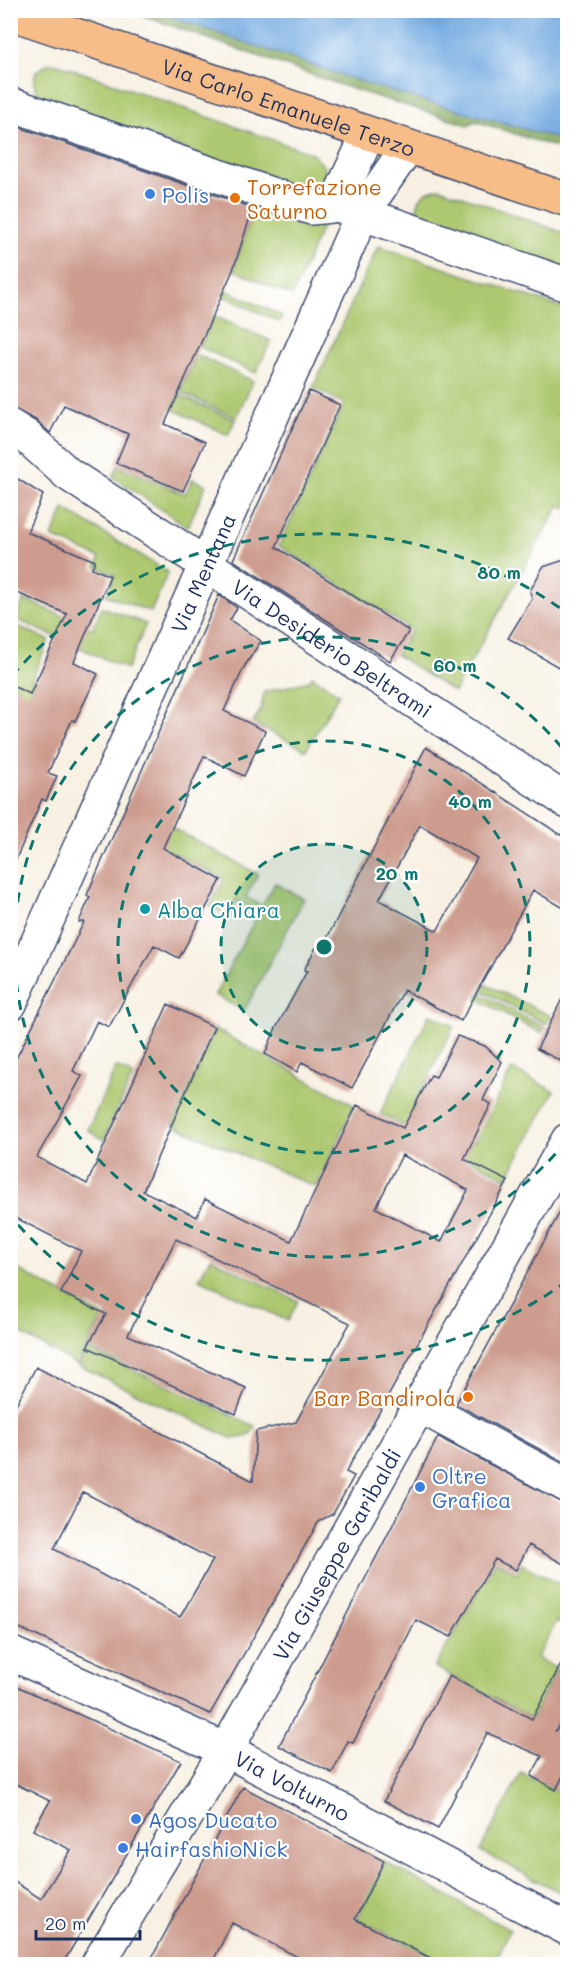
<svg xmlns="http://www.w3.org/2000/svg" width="578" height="1975" font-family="Mali,sans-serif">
<rect width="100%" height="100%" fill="#fff"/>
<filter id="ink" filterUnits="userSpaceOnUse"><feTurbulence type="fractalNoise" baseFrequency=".0167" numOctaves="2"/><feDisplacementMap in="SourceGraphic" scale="12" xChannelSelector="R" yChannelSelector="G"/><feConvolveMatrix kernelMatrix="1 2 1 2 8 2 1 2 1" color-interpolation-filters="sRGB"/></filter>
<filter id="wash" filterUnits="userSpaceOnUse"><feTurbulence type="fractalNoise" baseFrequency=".008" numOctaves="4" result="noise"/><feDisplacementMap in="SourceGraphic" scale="24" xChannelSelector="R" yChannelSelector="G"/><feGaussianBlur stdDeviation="1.35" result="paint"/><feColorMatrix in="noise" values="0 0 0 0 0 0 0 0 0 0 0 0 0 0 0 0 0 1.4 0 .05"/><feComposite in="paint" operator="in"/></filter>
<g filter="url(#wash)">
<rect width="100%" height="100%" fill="#f8f1e3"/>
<path fill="#adc86f" stroke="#647c66" stroke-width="1.5" d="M49,63L58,64L313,154L325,168L324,183L311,195L46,100C35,93 31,85 36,72Z
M440,188L567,234V277L418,219C414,202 422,190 440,188Z
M254,207L322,227L292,296L234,270Z
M378,246L567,309V505L565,509L559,506L454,692L396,655L412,630L279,546L344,403L313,388Z
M226,290L282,316L280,322L223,296Z
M214,316L271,341L256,373L200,347Z
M197,355L253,381L236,418L180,392Z
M179,395L235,420L228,435L172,409Z
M118,466L185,494L192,479L206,485L188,527L113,477Z
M64,509L168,572L151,612L106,595L115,575L96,567L100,558L52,537Z
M24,599L92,629L102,607L146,624L127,669L16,619Z
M11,623L49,640L32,679L36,681L24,707L11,702L17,686L11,683Z
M312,676L339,694L306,750L253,723L261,709L264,692L309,681Z
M128,804L258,874L246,897L262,906L275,883L304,899L244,1011L215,995L259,912L237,901L229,917L210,907L224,879L169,850L156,875Z
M484,984L551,1016L546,1024L481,990Z
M479,993L545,1028L541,1033L477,999Z
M430,1014L454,1026L412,1110L475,1142L512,1069L554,1091L507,1178L380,1114Z
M215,1029L354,1105L316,1187L173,1125Z
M116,1067L133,1075L104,1140L88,1130Z
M210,1258L298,1301L288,1321L199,1279Z
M10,1265L103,1316L77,1365L11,1328Z
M88,1349L255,1426L249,1436L233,1439L79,1366Z
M496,1561L517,1573L522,1564L567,1588V1627L557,1621L537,1658L557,1669L532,1719L435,1667Z
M521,1773L567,1796L568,1862L565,1867L567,1868V1896L480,1851Z
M385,1862L510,1930L494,1964H446L357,1919Z"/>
<path fill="#8aac62" stroke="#526e60" stroke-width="1.5" d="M129,11H296L567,93V151L475,121L468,125L349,88Z"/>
<path fill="#71a9e0" stroke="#466c9f" stroke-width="1.5" d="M153,11H567V141L374,86Z"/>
<g id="blocks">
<path fill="#cd9c8e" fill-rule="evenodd" d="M10,124L253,208L233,270L165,424L205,442L183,491L116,463L128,434L64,405L50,433L36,420L10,407Z
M309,391L340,405L276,547L409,631L390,661L233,560Z
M10,474L43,495L27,532L95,561L92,568L110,576L74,662L98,674L75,721L72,720L48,773L57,776L46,801L42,799L10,873V685L30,694L67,614L10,590Z
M567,559V672L508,638L532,599L530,591L543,567Z
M219,595L237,608L230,620L261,641L244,667L224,711L265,731L244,776L204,756L163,848L221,880L179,958L154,945L109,1027L97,1021L73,1071L82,1076L37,1157L87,1184L168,1004L214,1027L143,1191L197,1217L205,1199L291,1241L357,1105L403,1128L431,1075L436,1077L457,1036L485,1046L502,1062L483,1100L491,1104L464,1159L508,1181L346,1472L354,1476L333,1514L319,1521L210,1714L10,1624V1416L36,1367L253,1481L256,1431L296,1422L350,1323L176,1239L128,1335L246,1388L236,1414L87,1347L106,1314L61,1293L81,1251L10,1215V1071L84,922H79L90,897L87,895ZM402,1155L468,1190L441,1242L376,1208ZM83,1492L213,1560L180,1617L54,1549Z
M426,747L567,839V910L533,890L461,1021L404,990L352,1088L302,1062L297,1072L265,1054L275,1030L307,971L304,970L319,942L327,938ZM420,825L477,858L437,931L379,900Z
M567,989V1064L537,1049Z
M567,1199V1464L456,1404Z
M438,1437L567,1505V1566L529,1545L516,1570L495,1559L451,1637L416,1620L353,1743L348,1741L332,1773L279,1746Z
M567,1653V1709L555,1732L567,1710V1768L556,1790L531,1776L542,1756L487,1733L438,1829L384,1801L449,1676L532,1719Z
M10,1683L181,1761L62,1965H10V1879L41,1899L71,1850L33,1830L50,1801L10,1781Z
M243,1787L384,1861L355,1919L444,1965H313L232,1923L211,1965H148Z"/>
</g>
</g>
<g filter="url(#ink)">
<use href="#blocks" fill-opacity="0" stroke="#3c4c72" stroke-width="1.5"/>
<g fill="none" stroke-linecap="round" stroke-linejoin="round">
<defs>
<g id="minor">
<path d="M10,104L311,208L331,206L339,197L368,135"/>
<path d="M343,207L568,285"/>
<path id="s1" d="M10,426L26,436L68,474L568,802"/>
<path id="s2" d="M10,1004L363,212L407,148"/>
<path d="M420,1406L568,1486"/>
<path id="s3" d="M10,1653L226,1750L568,1929"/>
<path id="s4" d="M98,1964L226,1750L568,1140"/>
</g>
<g id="major">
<path id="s5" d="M10,13L568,200"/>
</g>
</defs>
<use href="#minor" stroke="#3c4c72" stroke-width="36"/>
<use href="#major" stroke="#3c4c72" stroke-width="36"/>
<use href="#minor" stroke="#fff" stroke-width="33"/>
<use href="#major" stroke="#f7bd88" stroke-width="33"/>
</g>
</g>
<circle cx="324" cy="947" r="103" fill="#0f766e" fill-opacity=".12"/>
<g fill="none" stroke="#0f766e" stroke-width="3" stroke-dasharray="10 8">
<circle cx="324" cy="947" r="103"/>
<circle cx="324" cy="947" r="206"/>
<path d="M567 1140A310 310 0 1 1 567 754"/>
<path d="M567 1281A413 413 0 0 1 12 1218M12 676A413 413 0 0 1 567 613"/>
</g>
<g fill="#3f7fe0" stroke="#fff" stroke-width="2">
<circle cx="150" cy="194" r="6"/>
<circle cx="420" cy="1487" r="6"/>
<circle cx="136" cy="1819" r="6"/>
<circle cx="123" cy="1848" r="6"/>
</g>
<g fill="#e8710a" stroke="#fff" stroke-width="2">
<circle cx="235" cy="198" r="6"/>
<circle cx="468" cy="1397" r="6"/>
</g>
<circle fill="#0f9aa8" stroke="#fff" stroke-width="2" cx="145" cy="909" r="6"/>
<g text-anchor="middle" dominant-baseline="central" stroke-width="4.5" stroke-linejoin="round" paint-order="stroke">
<g font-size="21" fill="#1b2f5e" stroke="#fff">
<text stroke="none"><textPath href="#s5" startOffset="294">Via Carlo Emanuele Terzo</textPath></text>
<text stroke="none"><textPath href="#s2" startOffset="472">Via Mentana</textPath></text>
<text stroke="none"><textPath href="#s1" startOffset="392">Via Desiderio Beltrami</textPath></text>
<text stroke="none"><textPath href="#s4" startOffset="474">Via Giuseppe Garibaldi</textPath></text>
<text stroke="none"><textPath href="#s3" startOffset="312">Via Volturno</textPath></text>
</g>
<g font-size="21" fill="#c56008" stroke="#fff" text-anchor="start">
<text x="247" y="186">Torrefazione<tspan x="247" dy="24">Saturno</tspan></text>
<text x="456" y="1397" text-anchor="end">Bar Bandirola</text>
</g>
<g font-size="21" fill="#366cbe" stroke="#fff" text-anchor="start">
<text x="162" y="194">Polis</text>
<text x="432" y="1475">Oltre<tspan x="432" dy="24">Grafica</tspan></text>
<text x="148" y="1819">Agos Ducato</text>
<text x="135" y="1848">HairfashioNick</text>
</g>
<g font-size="21" fill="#0d838f" stroke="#fff" text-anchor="start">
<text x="157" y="909">Alba Chiara</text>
</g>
</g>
<circle cx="324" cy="947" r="9" fill="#0f766e" stroke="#fff" stroke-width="3"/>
<g font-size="18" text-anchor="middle" font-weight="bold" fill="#0f766e" stroke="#fff" stroke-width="4.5" stroke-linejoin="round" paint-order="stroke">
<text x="499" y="579">80 m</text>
<text x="455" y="672">60 m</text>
<text x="470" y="808">40 m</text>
<text x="397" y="880">20 m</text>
</g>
<rect width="578" height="1975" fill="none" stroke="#fff" stroke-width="36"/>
<path d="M36 1930v9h104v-9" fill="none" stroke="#1b2f5e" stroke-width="3"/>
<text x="45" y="1930" font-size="18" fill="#1b2f5e" stroke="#ffffff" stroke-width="4.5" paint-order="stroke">20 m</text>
</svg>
